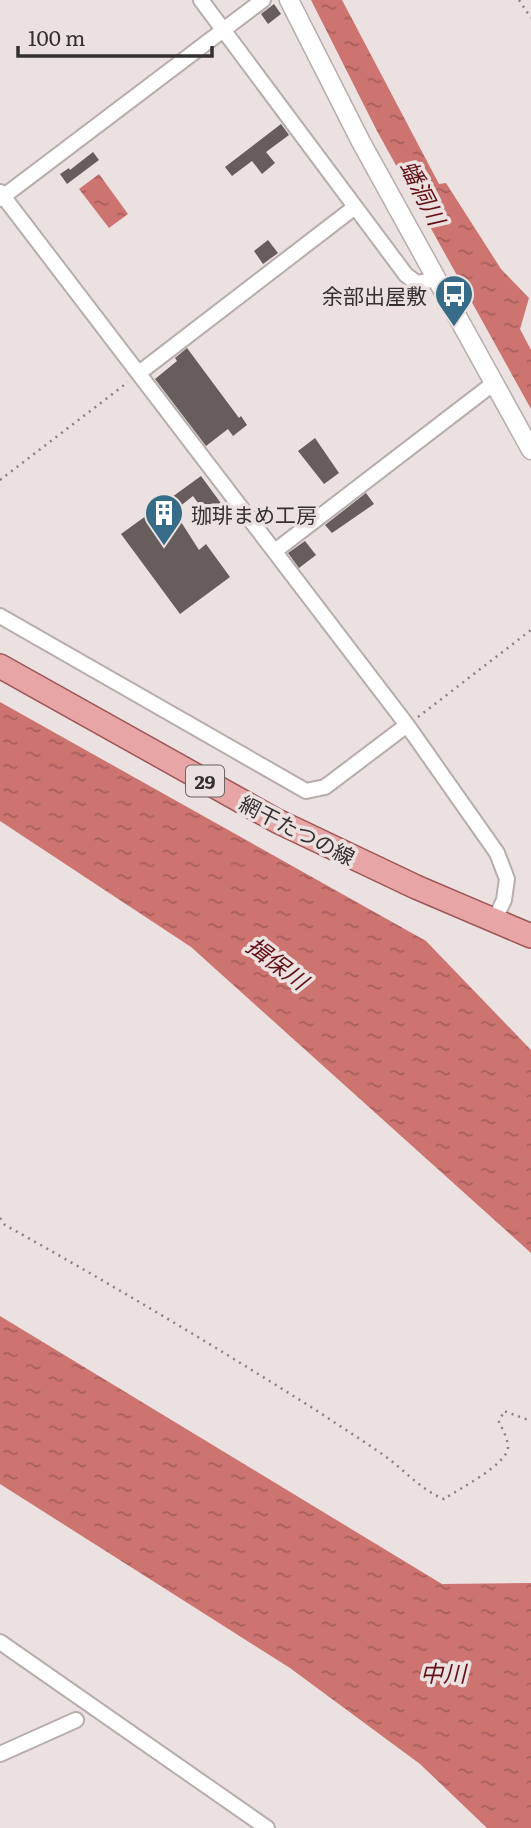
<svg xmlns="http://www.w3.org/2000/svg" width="531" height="1828" font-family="Literata,'Noto Sans JP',serif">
<defs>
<pattern id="water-ripples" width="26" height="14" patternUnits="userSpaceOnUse" patternTransform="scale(1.75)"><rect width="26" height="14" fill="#cd7370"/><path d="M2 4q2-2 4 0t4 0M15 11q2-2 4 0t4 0" fill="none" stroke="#a75f5c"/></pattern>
</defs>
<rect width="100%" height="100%" fill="#ebe1e0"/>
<path fill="url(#water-ripples)" d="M311,0H342L439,184L446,183L501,269L529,298L520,329L531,350V409L377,131Z
M99,174L128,214L109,228L79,189Z
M0,702L426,941L531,1050V1253L191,947L0,821Z
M0,1316L442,1584L531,1583V1828H487L420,1764L290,1668L0,1484Z"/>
<path fill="#665d5c" d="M274,4L281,14L268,24L261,14Z
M281,124L289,135L266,152L275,163L262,174L252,161L232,176L225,167Z
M93,152L99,160L67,184L60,174L69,168L70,170Z
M268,240L278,253L263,264L254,251Z
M187,348L239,418L241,416L247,425L233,436L228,429L206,446L155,379L177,361L175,358Z
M315,438L339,473L324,484L298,451Z
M201,476L223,506L208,517L193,496L174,511L199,550L206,544L230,577L180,614L121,534Z
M366,493L374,504L332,533L325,525Z
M305,541L316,555L299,568L288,553Z"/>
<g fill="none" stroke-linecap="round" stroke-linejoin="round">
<defs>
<path id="minor" d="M201,0L406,275L417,283L437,279
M0,192L407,725L497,853L507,879L504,900L494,921
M0,199L263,0
M139,373L355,207
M275,551L494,383
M0,616L306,791L325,787L407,725
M0,1642L267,1828
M0,1754L76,1720"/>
<path id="tertiary" d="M289,0L361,142L531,450"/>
<path id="primary" d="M0,666L277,821L416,887L531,936"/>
</defs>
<use href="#minor" stroke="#b7adac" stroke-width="18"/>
<use href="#tertiary" stroke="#b7adac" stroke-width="21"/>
<use href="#primary" stroke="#9e5655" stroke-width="26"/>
<path stroke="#888181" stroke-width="2.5" stroke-dasharray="2 5" stroke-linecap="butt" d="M519,0L531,18
M0,480L128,382
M418,717L531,630
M0,1218L5,1225C113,1285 218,1348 322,1414C344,1429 367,1443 389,1459C407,1473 423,1491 444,1499C459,1489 506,1465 508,1448C508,1439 503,1430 499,1422L504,1411L531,1421"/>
<use href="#minor" stroke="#fff" stroke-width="14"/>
<use href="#tertiary" stroke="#fff" stroke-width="18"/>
<use href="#primary" stroke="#e7a6a5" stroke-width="23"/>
</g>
<defs>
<symbol id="bus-pin" viewBox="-11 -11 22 30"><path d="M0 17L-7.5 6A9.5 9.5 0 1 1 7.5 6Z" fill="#366c87" stroke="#ebe1e0"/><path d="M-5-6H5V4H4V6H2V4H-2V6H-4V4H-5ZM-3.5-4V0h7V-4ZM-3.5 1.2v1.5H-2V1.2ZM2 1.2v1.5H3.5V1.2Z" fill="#fff"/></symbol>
<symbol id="building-pin" viewBox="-11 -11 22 30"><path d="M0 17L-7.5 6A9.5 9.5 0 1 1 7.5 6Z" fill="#366c87" stroke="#ebe1e0"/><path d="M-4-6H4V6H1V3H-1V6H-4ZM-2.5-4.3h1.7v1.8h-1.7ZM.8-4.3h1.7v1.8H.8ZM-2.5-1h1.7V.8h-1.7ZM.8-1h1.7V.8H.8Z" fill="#fff"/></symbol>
</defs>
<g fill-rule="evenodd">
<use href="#bus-pin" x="432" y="272" width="44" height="60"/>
<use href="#building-pin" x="142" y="491" width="44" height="60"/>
</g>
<g text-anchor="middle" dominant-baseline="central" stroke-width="7" stroke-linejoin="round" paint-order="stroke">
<rect fill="#ebe1e0" stroke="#6b6565" stroke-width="2" x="186" y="765.5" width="38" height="31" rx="5"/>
<g font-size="19" font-weight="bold" fill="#343030">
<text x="205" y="781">29</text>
</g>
<g font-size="21" fill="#343030" stroke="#ebe1e0" text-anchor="end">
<text x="427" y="294">余部出屋敷</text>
<text x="191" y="513" text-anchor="start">珈琲まめ工房</text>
</g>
<g font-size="21" fill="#343030" stroke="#ebe1e0">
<text transform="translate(298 829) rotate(27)">網干たつの線</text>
</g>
<g font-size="23" font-style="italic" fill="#631117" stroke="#ebe1e0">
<text transform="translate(424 192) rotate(63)">蟠洞川</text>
<text transform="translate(278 962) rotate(37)">揖保川</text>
<text x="443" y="1672">中川</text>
</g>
</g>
<path d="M18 46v10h194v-10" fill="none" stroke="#343030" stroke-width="3.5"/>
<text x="28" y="46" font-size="21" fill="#343030" stroke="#ebe1e0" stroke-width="5" paint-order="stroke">100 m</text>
</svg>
